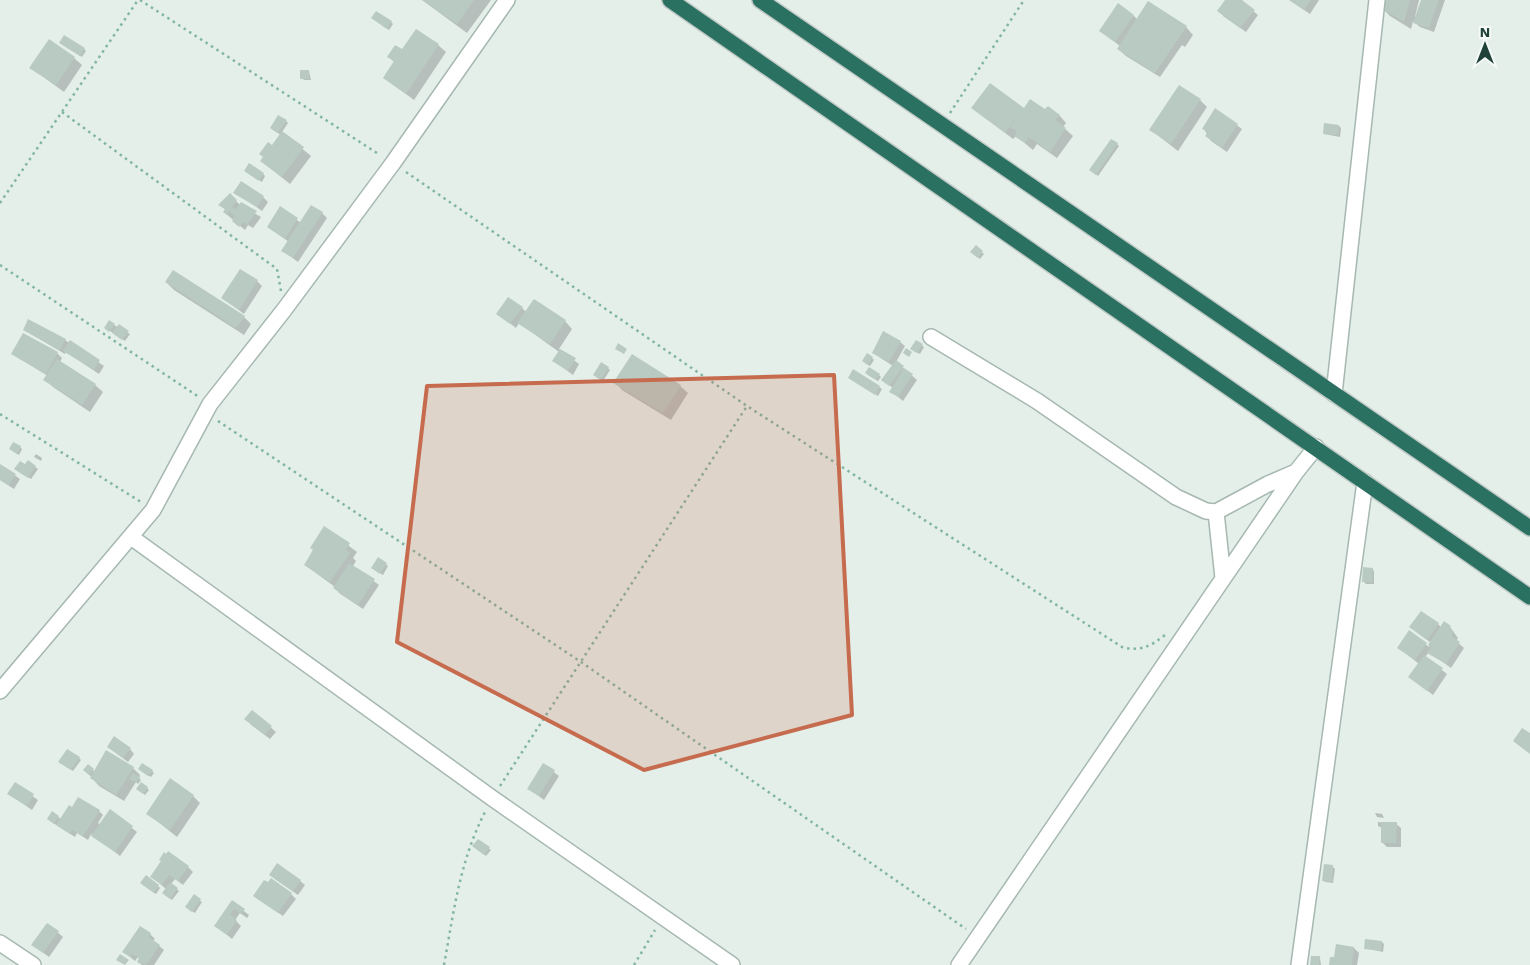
<svg xmlns="http://www.w3.org/2000/svg" width="1530" height="965" font-family="'Work Sans',sans-serif">
<rect width="100%" height="100%" fill="#e4efea"/>
<path fill="#0003" d="M422,0H491L467,33Z
M1227,0H1239L1258,15L1246,32L1223,16Z
M1289,0H1319L1310,14Z
M1385,0H1419L1415,17H1417L1423,0H1445L1434,32L1420,27L1413,21L1411,29L1390,16L1382,8Z
M1134,16L1137,19L1186,27L1193,35L1185,47L1182,45L1160,77L1126,56L1118,49L1120,46L1100,31Z
M372,18L391,22L393,24L389,30Z
M63,45L84,49L86,51L82,57Z
M438,45L446,52L414,100L384,78L395,63L389,57L402,51Z
M74,58L82,65L64,92L31,68Z
M309,71L311,80H304L302,78Z
M1200,100L1207,107L1178,151L1151,130Z
M973,108L1024,110L1059,115L1066,123L1063,127L1073,136L1057,158L1037,144L1033,150L1016,136L1013,139Z
M1215,110L1242,129L1227,152L1211,141L1204,129Z
M286,121L288,123L282,132L311,156L290,184L261,161L281,135L273,130Z
M1339,126L1341,128L1340,137L1324,134Z
M1117,144L1119,146L1098,176L1093,172Z
M248,173L263,174L265,176L262,182Z
M235,192L263,197L268,202L262,211Z
M230,195L240,205L261,217L253,228L248,225L245,230L224,212L226,210L220,205Z
M280,208L301,223L322,213L327,218L298,262L283,251L289,242L268,227Z
M976,247L984,254L980,259L972,252Z
M257,281L262,286L244,314L223,298Z
M166,282L244,317L251,324L244,335L174,290Z
M522,308L526,312L565,321L572,329L559,349L579,364L573,375L554,361L559,352L519,323L516,328L498,314Z
M114,325L130,334L125,341L107,329Z
M24,330L65,340L104,366L99,374L66,352L65,354Z
M900,342L905,346L896,362L917,380L903,401L891,391L893,388L885,382L893,366L873,353Z
M917,342L924,347L920,354L914,351Z
M57,353L62,358L60,362L95,385L103,392L90,412L53,387L45,379L48,376L12,354Z
M872,358L874,360L870,366L865,363Z
M608,368L610,370L603,381L596,377Z
M854,371L882,389L878,396L852,379Z
M868,375H879L881,377L878,381Z
M615,382L680,386L688,393L671,420L622,390Z
M20,447L22,449L19,455L10,449Z
M36,454L42,458L41,461L34,457Z
M28,462L38,469L31,479L18,471Z
M0,465L20,479L14,489L0,480Z
M325,528L357,552L353,558L356,561L353,566L379,585L363,609L339,593L335,587L305,565Z
M379,559L388,566L383,575L375,570Z
M1372,569L1374,571V584H1366L1363,581Z
M1438,624L1441,627H1450L1458,638L1456,641L1464,648L1451,668L1429,652L1425,657L1447,674L1433,695L1410,677L1419,664L1399,648L1410,632L1429,647L1431,643L1411,627Z
M252,711L276,732L270,739L250,724Z
M108,747L130,749L134,754L128,762Z
M79,758L81,760L73,771L62,764Z
M544,765L559,776L544,800L529,789Z
M88,766L95,772L133,768L140,775L139,778L141,780L138,784L136,782L124,801L99,786L85,770Z
M141,771H152L154,773L151,777Z
M15,784L38,800L32,810L9,794Z
M147,788L149,790L145,795L140,791Z
M193,796L200,803L177,837L147,813Z
M73,809L99,811L103,815L98,823L100,824L110,811L137,832L120,856L91,834L88,840L77,833L75,837L50,821L52,813L61,819Z
M1375,813L1382,814L1384,818L1377,817Z
M1378,822L1396,824L1401,828V847H1387L1382,842V828L1378,826Z
M478,840L491,850L486,856L476,848Z
M188,867L193,872L183,885L175,879L171,884L179,891L172,900L165,895L166,889L152,877Z
M1333,867L1335,869L1333,883L1325,882L1323,880Z
M275,879L300,881L305,885L298,895Z
M143,885L158,886L160,888L156,894Z
M291,894L296,899L283,916L260,900Z
M194,896L202,902L195,913L188,909Z
M232,902L249,915L247,918L240,913L235,920L241,926L232,939L216,926Z
M48,924L63,937L49,957L38,949Z
M150,934L155,939L153,941L164,950L154,965H142L138,962L140,959L138,957L135,961L123,951Z
M1382,942L1384,944L1383,952L1365,948Z
M1354,948L1359,953L1357,965H1330L1335,958Z
M1320,958L1321,965H1312Z"/>
<path fill="#b9cac2" d="M422,0H474L457,24Z
M1225,0H1242L1255,10L1240,28L1217,11Z
M1290,0H1311L1304,10Z
M1383,0H1410L1404,22L1381,8Z
M1421,0H1439L1429,28L1413,23Z
M1148,1L1187,26L1155,73L1117,49Z
M1118,3L1134,15L1115,42L1099,31Z
M376,11L392,21L387,29L371,18Z
M416,29L439,44L406,94L383,78L394,61L387,57L395,45L402,49Z
M64,35L85,48L80,56L59,43Z
M49,39L75,57L56,85L29,68Z
M300,70H309V79H300Z
M990,83L1024,108L1030,99L1045,109L1048,106L1060,115L1055,120L1066,128L1050,152L1029,137L1025,143L1014,136L1017,132L1010,127L1017,117L1005,133L971,108Z
M1179,85L1201,99L1171,144L1149,130Z
M1215,108L1238,124L1222,148L1205,136L1208,132L1202,129Z
M278,115L287,120L278,133L270,128Z
M1324,123L1339,125L1338,135L1323,134Z
M282,131L304,147L282,177L260,161L263,157L259,154L268,142L272,145Z
M1111,139L1118,143L1096,175L1089,170Z
M249,163L264,173L259,181L244,171Z
M241,181L264,196L257,207L233,193Z
M230,193L237,200L232,207L236,209L241,202L257,211L247,225L243,222L239,227L232,221L235,216L229,212L227,215L223,212L225,209L218,205Z
M311,205L323,212L293,258L281,251Z
M280,206L298,218L285,239L267,227Z
M976,245L983,251L978,258L970,252Z
M240,269L258,280L239,310L221,298Z
M173,270L245,316L236,328L165,282Z
M508,297L523,307L510,324L496,314Z
M534,299L566,320L550,344L517,323Z
M28,319L66,339L60,350L23,330Z
M109,320L115,324L109,332L104,328Z
M119,324L129,331L122,340L112,333Z
M883,331L901,341L889,362L872,353Z
M23,333L58,352L46,374L11,354Z
M70,340L100,360L94,370L63,351Z
M916,340L923,344L917,353L910,349Z
M618,343L627,349L624,354L615,349Z
M906,348L912,352L909,357L903,353Z
M560,349L576,358L568,371L552,361Z
M867,353L873,357L868,365L862,361Z
M632,354L681,385L663,413L613,383Z
M57,359L96,384L82,405L43,380Z
M896,360L904,366L889,386L881,380Z
M601,362L609,367L601,380L593,375Z
M869,367L880,374L876,380L865,373Z
M904,368L913,374L898,397L889,392Z
M853,369L880,386L875,395L848,378Z
M13,442L21,446L17,454L9,449Z
M28,460L36,466L28,478L14,469L20,461L25,464Z
M0,464L16,474L9,485L0,480Z
M324,526L350,543L346,550L350,553L330,582L304,565L313,550L310,548Z
M378,557L387,563L380,574L371,568Z
M349,563L375,579L358,605L333,588Z
M1363,567L1373,568L1372,582H1362Z
M1421,611L1439,623L1427,640L1409,627Z
M1444,621L1451,626L1449,628L1454,632L1451,636L1460,642L1446,664L1427,653L1431,647L1428,645Z
M1409,630L1427,643L1415,660L1397,648Z
M1424,655L1443,668L1427,691L1408,677Z
M252,710L272,726L265,735L244,719Z
M1522,728L1530,733V754L1513,741Z
M114,736L131,748L123,758L107,747Z
M67,749L80,757L71,770L58,762Z
M106,750L134,767L116,795L90,778Z
M142,763L153,770L148,776L138,769Z
M543,763L555,770L539,796L527,789Z
M88,764L94,769L89,775L83,770Z
M133,773L140,777L136,783L129,779Z
M170,778L194,795L170,830L146,814Z
M15,782L34,794L27,806L7,794Z
M141,782L148,787L143,794L136,789Z
M78,797L100,810L83,836L72,830L70,834L56,825L69,805L72,807Z
M110,809L133,826L115,852L91,836Z
M52,811L59,816L54,824L47,819Z
M1381,822H1397L1396,843H1381Z
M478,839L490,847L484,855L472,846Z
M168,851L189,866L178,881L169,875L162,885L150,877L161,861L159,860L164,852L166,854Z
M277,863L301,880L293,891L269,875Z
M1324,864L1333,865L1332,882L1322,881Z
M146,875L159,885L154,893L140,883Z
M271,878L292,893L278,913L253,896L264,880L268,882Z
M170,882L178,888L170,899L162,893Z
M194,894L201,899L192,912L185,907Z
M232,900L245,909L241,914L234,909L230,915L237,920L227,935L214,926Z
M47,923L59,931L43,953L31,945Z
M140,926L151,933L149,937L160,945L146,965L137,962L139,958L132,954L130,957L122,952Z
M1365,939L1382,941L1381,951L1364,949Z
M1336,944L1354,947L1352,965H1329L1330,957H1334Z
M120,954L129,960L125,965L116,960Z
M1311,956H1320L1319,965H1310Z"/>
<g fill="none" stroke-linecap="round" stroke-linejoin="round">
<defs>
<path id="minor" d="M931,337L1037,401L1176,497L1206,511L1216,512L1268,484L1296,472
M1334,394L1377,0
M1216,512L1223,578
M131,537L492,798L732,965
M0,691L153,510L210,404L284,310L393,163L507,0
M0,943L33,965
M959,965L1296,472L1316,447
M1299,965L1365,482"/>
<path id="highway" d="M670,0L1530,597
M760,0L1530,528"/>
</defs>
<use href="#minor" stroke="#a6b8b1" stroke-width="18"/>
<use href="#highway" stroke="#c1cac7" stroke-width="18"/>
<path stroke="#82b5a3" stroke-width="2.5" stroke-dasharray="2.5 4" stroke-linecap="butt" d="M140,0L380,155
M62,112L277,269L281,291
M950,113L1024,0
M406,172L747,406L1122,647C1140,652 1151,646 1165,635
M0,203L138,0
M0,265L199,397
M0,414L141,502
M218,421L581,662L966,929
M500,786L747,406
M444,965C454,910 460,860 486,810
M634,965L655,930"/>
<use href="#minor" stroke="#fff" stroke-width="15"/>
<use href="#highway" stroke="#2b7161" stroke-width="15"/>
</g>
<path fill="#c66b4d" fill-opacity="0.2" stroke="#c66b4d" stroke-width="4" stroke-linejoin="round" d="M834,375L852,715L644,770L397,642L427,386Z"/>
<g transform="translate(1485 45)" stroke="#f5faf8" stroke-width="4" paint-order="stroke">
<path d="M0-4L9 19L0 12L-9 19Z" fill="#214238"/>
<text y="-8" font-size="14" font-weight="bold" text-anchor="middle" fill="#214238">N</text>
</g>
</svg>
